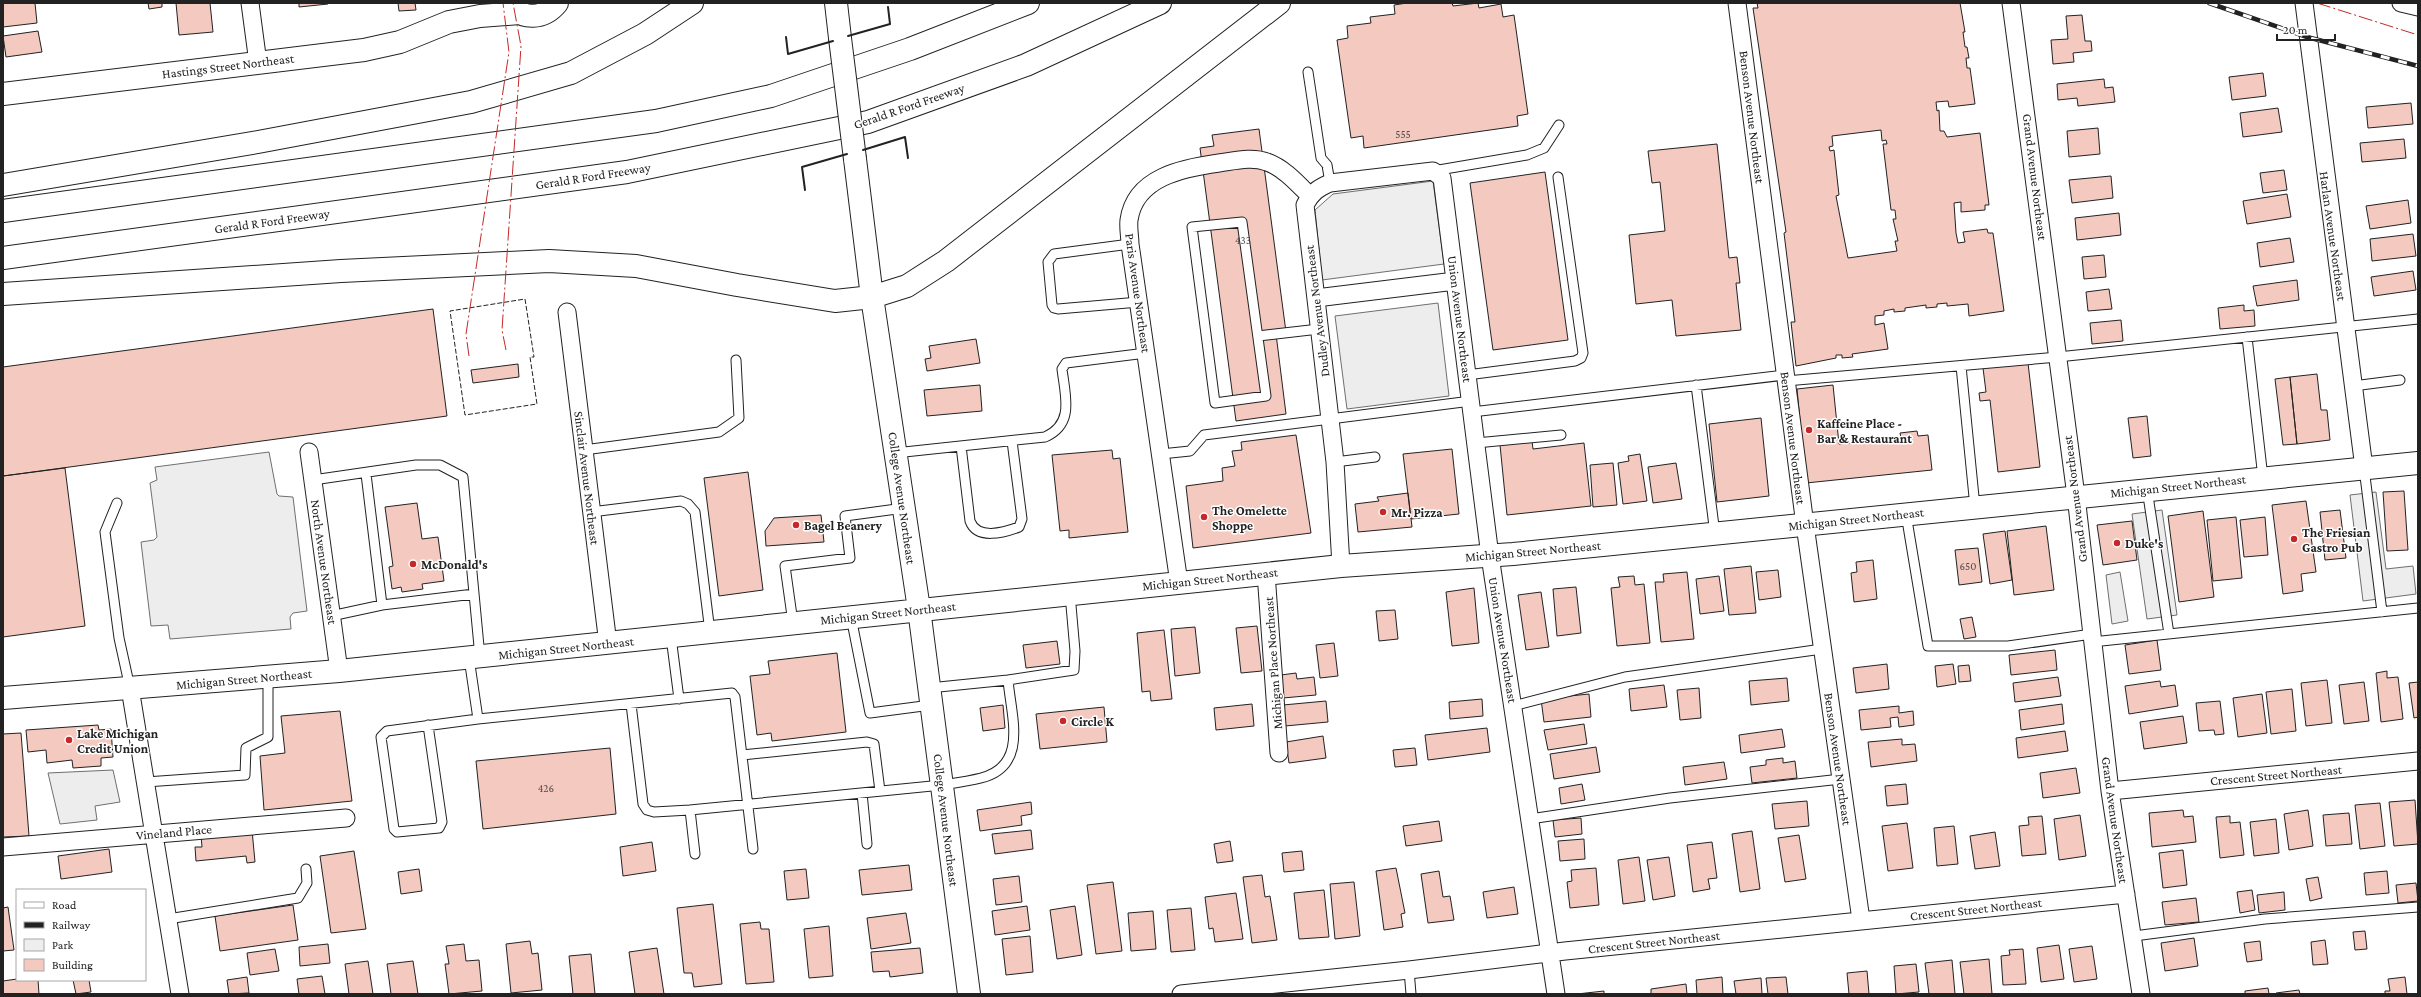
<svg xmlns="http://www.w3.org/2000/svg" width="2421" height="997" font-family="'Crimson Pro',serif">
<rect width="100%" height="100%" fill="#fff"/>
<path fill="#eee" stroke="#6f6f6f" d="M1433,181L1444,264L1322,280L1315,210L1333,194Z"/>
<path fill="#ededed" stroke="#6f6f6f" d="M1438,303L1449,396L1347,409L1335,316Z
M269,452L277,494L279,496L293,497L307,611L293,613L290,617L291,629L170,639L168,625L151,626L141,542L154,540L157,537L150,483L157,480L155,467Z
M2376,492L2386,569L2413,566L2416,594L2363,601L2350,495Z
M2162,510L2177,615L2147,619L2132,514Z
M2120,572L2128,621L2112,624L2106,575Z
M113,770L120,802L95,806L97,820L60,824L48,773Z"/>
<path fill="#f3c9c0" stroke="#222" fill-rule="evenodd" d="M3,3H35L37,23L3,27Z
M148,3H162V7L149,9Z
M176,3H210L213,32L179,35Z
M299,3H328V4L299,7Z
M398,3H415L416,10L399,11Z
M1407,3H1452L1453,6L1478,3L1479,8L1501,4L1503,17L1514,15L1528,114L1517,116L1518,126L1364,148L1363,136L1351,138L1337,40L1348,38L1347,26L1371,23L1370,17L1395,14L1394,5Z
M1757,3H1960L1965,32H1963L1965,47H1967L1969,58H1966L1967,68H1970L1975,104L1949,107L1948,101L1936,102L1937,111L1939,110L1940,131H1944L1947,137L1980,133L1989,205H1985V210L1961,212V202L1954,203L1956,233L1958,243L1965,242L1963,232L1987,229L1988,233H1993L2004,311L1969,316L1968,304L1947,306V303L1937,304V307L1926,308V305L1905,308V311L1894,312V309L1884,311V315L1875,316V325L1884,323L1888,349L1852,354L1853,357L1842,358V355H1836V358L1796,366L1791,322H1795L1784,233L1786,232L1753,8H1758ZM1881,130L1882,141L1886,140L1887,144H1883L1891,210H1895L1896,219H1893L1898,241H1895L1897,251L1848,258L1836,196L1839,195L1834,150L1830,151L1829,147L1833,146L1832,136Z
M2082,15L2085,41H2091L2092,51L2073,53L2074,62L2053,64L2051,40L2068,39L2066,16Z
M38,31L42,52L6,57L3,36Z
M2263,73L2266,96L2232,100L2229,77Z
M2104,79L2105,88L2113,87L2115,102L2078,106L2077,98L2058,100L2057,84Z
M2411,103L2413,124L2368,128L2366,107Z
M2278,108L2282,132L2243,137L2240,113Z
M2098,128L2100,154L2069,157L2067,131Z
M1259,129L1286,332L1276,334L1286,414L1236,421L1200,148L1214,146L1212,135Z
M2404,139L2406,158L2362,162L2360,143Z
M1717,144L1729,258L1737,257L1740,283H1736L1741,330L1676,336L1672,300L1636,304L1629,235L1665,231L1660,182L1652,183L1648,151Z
M2284,170L2287,190L2263,193L2260,173Z
M1545,172L1568,340L1493,350L1470,183Z
M2111,176L2113,198L2072,203L2069,180Z
M2287,194L2291,217L2247,224L2243,201Z
M2408,200L2411,223L2370,229L2366,206Z
M2119,213L2121,235L2077,240L2075,218Z
M2413,234L2416,256L2372,261L2370,239Z
M2290,238L2294,262L2260,267L2257,243Z
M2104,255L2106,277L2084,279L2082,257Z
M2413,271L2416,290L2374,296L2371,277Z
M2297,280L2299,300L2257,306L2253,286Z
M2109,289L2112,309L2088,311L2086,292Z
M2244,305V311L2254,310L2255,326L2220,329L2218,308Z
M433,309L447,416L3,476V367Z
M2121,320L2123,341L2092,344L2090,323Z
M976,339L980,363L927,371L925,359L931,358L929,346Z
M2028,363L2040,467L1998,472L1990,400L1980,401L1979,393L1986,392L1983,368Z
M518,364L519,377L473,383L471,370Z
M2317,374L2321,410H2327L2330,440L2297,444L2290,377Z
M2290,377L2297,444L2283,445L2275,379Z
M980,385L982,411L927,416L924,390Z
M1833,385L1839,444L1901,438L1900,433L1917,431L1918,436L1928,435L1932,470L1806,483L1797,389Z
M2147,416L2151,456L2133,458L2128,418Z
M1761,418L1769,496L1717,502L1709,424Z
M1296,435L1311,533L1193,548L1186,486L1223,481L1222,468L1235,466L1232,451L1242,450L1241,442Z
M1532,441L1533,449L1584,443L1591,506L1507,515L1500,445Z
M1452,449L1459,514L1411,519L1403,454Z
M1112,450L1113,459L1120,458L1128,532L1069,538V530L1060,531L1052,455Z
M1640,454L1647,501L1623,504L1618,463L1629,461L1628,456Z
M1613,463L1617,505L1593,507L1590,465Z
M1676,463L1682,499L1653,503L1648,467Z
M65,468L85,626L3,637V476Z
M748,472L763,590L719,596L704,478Z
M2404,491L2408,550L2387,551L2383,492Z
M1408,493L1412,527L1358,532L1355,504L1379,501L1377,497Z
M2306,501L2316,572L2301,574L2303,591L2283,594L2272,505Z
M417,503L422,539L438,537L444,581L422,584L423,589L402,592L401,587L392,589L389,567L393,566L385,507Z
M2340,510L2346,558L2325,560L2320,512Z
M2203,511L2214,597L2179,602L2168,516Z
M821,515L824,542L766,546L765,531L774,518Z
M2236,517L2242,578L2213,581L2207,520Z
M2265,517L2268,555L2244,557L2240,520Z
M2132,521L2137,560L2103,565L2097,525Z
M2046,526L2054,590L2014,595L2007,531Z
M2005,531L2012,580L1990,584L1983,534Z
M1978,548L1982,582L1959,585L1955,550Z
M1873,560L1877,599L1854,602L1851,573L1857,572L1856,562Z
M1751,566L1756,613L1729,615L1724,569Z
M1778,570L1781,597L1759,600L1756,572Z
M1687,572L1694,639L1661,642L1655,582H1664L1663,574Z
M1634,576L1635,585L1644,584L1650,643L1617,646L1611,588L1620,587L1618,577Z
M1719,576L1724,611L1700,614L1696,579Z
M1576,587L1581,633L1557,636L1553,589Z
M1474,588L1479,643L1452,646L1446,592Z
M1541,592L1549,647L1526,650L1518,595Z
M1395,610L1398,639L1379,641L1376,611Z
M1972,617L1976,637L1964,639L1960,619Z
M1257,626L1262,671L1241,673L1236,628Z
M1195,627L1200,673L1175,676L1171,629Z
M1164,630L1172,699L1151,701L1150,691L1142,692L1137,633Z
M2157,640L2161,670L2129,674L2125,645Z
M1057,641L1060,664L1026,668L1023,645Z
M1334,643L1338,676L1320,678L1316,645Z
M2055,650L2057,670L2011,675L2009,655Z
M837,653L846,732L772,741L771,733L757,735L750,676L770,674L768,661Z
M1887,664L1889,689L1856,693L1853,668Z
M1953,664L1956,684L1937,687L1935,666Z
M1969,665L1971,681L1959,682L1958,666Z
M2387,671V678L2398,677L2403,719L2381,722L2376,673Z
M1296,673L1297,679L1314,677L1316,695L1283,698L1281,675Z
M2058,677L2061,696L2015,702L2013,683Z
M1787,678L1789,701L1751,705L1749,681Z
M2327,680L2332,723L2306,726L2301,683Z
M2160,681L2161,687L2175,685L2178,706L2129,714L2125,686Z
M2364,682L2369,721L2344,724L2339,685Z
M2418,682V717L2414,718L2409,683Z
M1664,685L1667,707L1631,711L1629,689Z
M1699,688L1701,718L1680,720L1677,690Z
M2292,689L2296,731L2271,734L2266,692Z
M1589,694L1591,717L1544,722L1541,699Z
M2262,694L2267,733L2238,737L2233,698Z
M1482,699L1483,716L1450,719L1449,702Z
M1326,701L1328,722L1285,726L1283,705Z
M2220,701L2224,734L2215,735L2214,730L2199,731L2196,703Z
M1252,704L1254,726L1216,730L1214,708Z
M2062,704L2064,724L2021,730L2019,710Z
M1003,705L1005,728L983,731L980,708Z
M1899,706V713L1913,711L1914,725L1899,727L1898,717L1890,718L1891,727L1861,730L1859,710Z
M1104,707L1107,742L1040,749L1036,714Z
M340,711L352,801L264,810L260,756L285,753L281,716Z
M2183,716L2187,743L2144,749L2140,722Z
M1584,724L1587,744L1548,750L1544,730Z
M98,725L99,730L111,729L113,757L101,758V766L73,768L72,760L47,763L46,750L28,752L26,730Z
M1487,728L1490,752L1428,760L1425,735Z
M1782,729L1785,747L1741,753L1739,735Z
M2065,731L2068,751L2018,758L2016,738Z
M21,733L29,836L3,837V734Z
M1323,736L1326,758L1289,763L1286,742Z
M1902,739V745L1915,744L1917,761L1871,767L1868,742Z
M1596,747L1600,772L1554,779L1550,754Z
M610,748L616,814L483,829L476,761Z
M1415,748L1417,765L1395,767L1393,750Z
M1783,758V763L1795,761L1797,778L1752,783L1750,767L1766,765V760Z
M1724,762L1727,779L1685,785L1683,767Z
M2076,768L2080,793L2043,798L2040,773Z
M1582,784L1585,800L1561,804L1559,788Z
M1906,784L1908,804L1887,806L1885,786Z
M2415,800L2418,844L2394,846L2389,802Z
M1807,801L1809,826L1775,829L1772,804Z
M1031,802L1032,814L1021,816L1022,825L980,831L977,810Z
M2380,803L2385,846L2360,849L2355,805Z
M2183,810L2184,817L2193,816L2196,842L2152,847L2149,813Z
M2308,810L2313,846L2289,850L2284,814Z
M2349,813L2352,844L2326,846L2323,815Z
M2080,815L2086,856L2059,860L2054,819Z
M2042,816L2046,854L2022,856L2019,826L2029,825L2028,817Z
M2230,816V823L2240,822L2244,855L2220,858L2216,817Z
M1581,818L1582,834L1555,837L1553,820Z
M2276,819L2279,853L2254,856L2250,822Z
M1439,821L1442,841L1406,846L1403,826Z
M1907,823L1913,868L1888,871L1882,826Z
M1954,826L1958,864L1937,866L1934,828Z
M252,830L255,862L247,863L246,856L196,861L195,847H202L201,835Z
M1031,830L1033,849L995,854L992,834Z
M1752,831L1760,889L1740,892L1732,834Z
M1995,832L2000,866L1975,869L1970,836Z
M1799,835L1806,879L1785,882L1778,838Z
M1584,839L1585,859L1560,861L1558,841Z
M1230,841L1233,861L1217,863L1214,844Z
M652,842L656,871L623,876L620,847Z
M1712,842L1717,878L1708,879L1710,889L1693,892L1687,845Z
M109,849L112,872L61,879L58,856Z
M2183,850L2187,885L2163,888L2159,853Z
M354,851L366,929L331,933L320,856Z
M1302,851L1304,870L1284,872L1282,853Z
M1639,857L1645,901L1623,904L1618,860Z
M1669,857L1675,896L1653,900L1647,860Z
M909,865L912,890L862,895L859,870Z
M1396,868L1405,913L1401,914L1403,927L1384,930L1376,871Z
M1596,868L1599,905L1570,908L1567,882L1572,881L1571,870Z
M419,869L422,891L401,894L398,872Z
M806,869L809,898L787,900L784,871Z
M1439,871L1443,897L1450,896L1454,920L1428,923L1421,874Z
M2387,871L2389,893L2366,895L2364,873Z
M1262,875L1265,897L1270,896L1277,940L1252,943L1243,877Z
M1019,876L1022,902L996,905L993,879Z
M2318,877L2322,898L2310,901L2306,879Z
M1113,882L1122,951L1096,954L1087,885Z
M1354,882L1360,936L1335,939L1330,884Z
M2416,883L2418,901L2398,903L2396,885Z
M1514,887L1518,914L1487,918L1483,892Z
M1324,890L1329,937L1299,939L1294,893Z
M2252,890L2255,910L2240,913L2237,892Z
M2284,892L2285,910L2259,913L2257,895Z
M1236,893L1243,939L1215,942L1213,928L1209,929L1205,897Z
M2196,898L2199,922L2165,925L2162,902Z
M713,904L722,984L694,987L692,973H684L677,908Z
M293,905L298,940L220,951L215,916Z
M1027,906L1030,930L995,935L992,911Z
M1075,906L1082,955L1057,959L1050,910Z
M8,907L14,950L3,951V908Z
M1191,908L1195,950L1171,952L1167,910Z
M1153,911L1156,949L1131,951L1128,913Z
M906,913L911,943L871,949L867,918Z
M760,922L761,929H769L774,982L746,984L740,924Z
M829,926L833,976L809,978L804,929Z
M2365,931L2367,949L2355,950L2353,932Z
M1030,936L1033,972L1006,975L1002,939Z
M2194,938L2198,966L2165,971L2161,943Z
M2325,940L2328,964L2313,965L2311,942Z
M530,941L532,954L538,953L542,990L511,993L506,944Z
M2260,941L2262,960L2247,962L2244,943Z
M328,944L330,963L300,966L299,947Z
M464,944L466,961L479,960L482,991L449,994L445,964H449L446,946Z
M2059,945L2064,979L2041,982L2037,948Z
M2092,946L2097,979L2074,982L2069,949Z
M657,948L664,994H635L629,952Z
M920,948L923,973L890,977L889,971L873,972L871,952Z
M275,949L279,971L250,975L247,953Z
M2023,949L2026,984L2003,985L2001,956L2010,955L2009,950Z
M591,954L595,994H573L569,956Z
M1989,959L1992,994H1964L1960,962Z
M1952,960L1955,994H1929L1925,963Z
M368,961L373,994H349L345,964Z
M413,961L418,994H391L387,964Z
M1916,964L1919,992L1896,994L1894,966Z
M1867,971L1869,994H1849L1847,973Z
M322,976L325,994H299L297,979Z
M247,977L249,993L229,994L227,980Z
M1722,977L1723,994H1697L1696,980Z
M1786,977L1788,994H1768L1766,978Z
M2405,977L2407,994H2385V991H2390L2388,979Z
M1761,978L1762,994H1736L1734,981Z
M17,979L38,980L39,994H3V981Z
M73,980H89L91,992L76,994Z
M1686,984L1687,994H1651V989Z
M2268,988L2269,994H2245V991Z
M2299,990L2300,994H2276V993Z
M1604,991V994H1577Z"/>
<g fill="none" stroke-linecap="round" stroke-linejoin="round">
<defs>
<path id="service" d="M1308,72L1321,158L1327,165L1330,183
M1433,171L1527,155L1544,148L1559,125
M1242,222L1266,396L1215,403L1192,227Z
M1130,244L1054,254L1048,262L1052,305L1054,308L1058,309L1139,302
M1258,336L1319,329
M2247,337L2263,478
M1961,366L1975,507
M1467,375L1575,361L1581,358L1583,353L1558,177
M1786,381L2058,357L2418,319
M1696,385L1715,534
M2353,386L2400,380
M1472,412L1785,375
M1476,443L1561,435
M961,446L970,521C977,540 1003,533 1019,527L1022,519L1012,441
M584,450L719,432L739,418L736,360
M895,453L1045,437C1075,424 1065,395 1062,369L1066,363L1146,353
M1161,454L1190,451L1204,435L1471,401
M1335,462L1375,457
M2364,468L2382,612
M366,474L382,605
M313,480L416,465H440L463,477L480,657
M2147,489L2169,634
M117,503L105,532L119,638L130,688
M591,512L681,501L688,504L695,512L710,632
M1906,514L1928,646H2008L2092,634
M331,616L382,605L474,594
M851,617L870,713L931,705
M793,623L785,566L850,558L845,516L904,508
M671,637L679,699
M2092,642L2418,608
M469,658L478,719L732,693L735,697L753,849
M929,688L1008,680L1074,670L1075,651L1070,594
M631,704L643,804L647,810L654,812L690,810
M1513,706L1625,677L1822,649
M428,725L442,822L439,828L397,832L394,829L381,737L387,731L478,719
M742,755L867,742L874,744L880,791
M146,782L245,775L246,748L268,737V677
M862,793L867,844
M1530,819L1670,798L1841,779
M695,854L690,810L942,785C955,783 969,781 981,778C1029,766 1011,716 1008,680
M168,919L298,898L307,883L306,869
M2134,936L2265,919L2418,907
M1409,970L1411,994"/>
<path id="minor" d="M250,3L258,63
M1737,3L1805,525L1861,920
M2011,3L2076,496L2110,791L2141,994
M2304,3L2364,468
M2401,3L2418,7
M1316,298L1455,281
M567,312L608,644
M309,452L339,671
M1341,566L1335,462L1305,205C1311,193 1318,188 1330,183L1433,171L1442,178L1490,556L1556,994
M1266,573L1279,753
M1179,583L1130,244C1130,237 1128,228 1129,220C1135,177 1183,168 1219,163C1234,161 1252,156 1267,162C1284,168 1298,184 1310,196
M130,688L180,994
M2110,791L2418,761
M3,847L346,818
M1181,994L1409,970L1565,951L2126,894"/>
<path id="tertiary" d="M509,3C522,21 544,19 557,3
M3,94L364,50L400,42L449,22L480,16L520,13
M919,609L969,994"/>
<path id="secondary" d="M836,3L840,38
M855,159L872,297L919,609
M3,698L339,671L1341,566L1513,554L2418,463"/>
<path id="motorway" d="M3,185L258,142L471,102L571,73L645,34L692,3
M3,211L656,121L771,96L910,49L1028,3
M3,258L627,172L868,122L1026,65L1160,3
M3,294L341,271L549,261L636,266L737,285L835,301L872,297L907,286L946,261L1279,3"/>
</defs>
<use href="#service" stroke="#222" stroke-width="11"/>
<use href="#minor" stroke="#222" stroke-width="19"/>
<use href="#tertiary" stroke="#222" stroke-width="24"/>
<use href="#secondary" stroke="#222" stroke-width="24"/>
<use href="#motorway" stroke="#222" stroke-width="24"/>
<use href="#service" stroke="#fff" stroke-width="9"/>
<use href="#minor" stroke="#fff" stroke-width="17"/>
<use href="#tertiary" stroke="#fff" stroke-width="22"/>
<use href="#secondary" stroke="#fff" stroke-width="22"/>
<use href="#motorway" stroke="#fff" stroke-width="22"/>
<defs>
<path id="rail" d="M2209,3L2307,37L2418,66"/>
</defs>
<use href="#rail" stroke="#222" stroke-width="4.5"/>
<use href="#rail" stroke="#fff" stroke-width="3" stroke-dasharray="9" stroke-linecap="butt"/>
<defs>
<path id="secondary-bridge" d="M840,38L855,159"/>
</defs>
<use href="#secondary-bridge" stroke="#222" stroke-width="24" stroke-linecap="butt"/>
<use href="#secondary-bridge" stroke="#fff" stroke-width="22"/>
<path stroke="#222" stroke-width="1" stroke-dasharray="5 2" stroke-linecap="butt" d="M525,299L534,357H530L537,404L465,415L450,311Z"/>
<path stroke="#222" stroke-width="2" d="M848,36L890,24L888,7
M786,37L788,54L833,41
M863,150L905,137L908,158
M805,190L802,167L847,154"/>
<path stroke="#c62828" stroke-width="1" stroke-dasharray="14 3 2 3" stroke-linecap="butt" d="M2317,3L2418,35
M506,350L502,330L521,46L513,3
M469,356L466,334L509,52L503,3"/>
</g>
<g fill="#c62828" stroke="#fff" stroke-width="1.5">
<circle cx="1809" cy="430" r="4"/>
<circle cx="1383" cy="512" r="4"/>
<circle cx="1204" cy="517" r="4"/>
<circle cx="796" cy="525" r="4"/>
<circle cx="2294" cy="539" r="4"/>
<circle cx="2117" cy="543" r="4"/>
<circle cx="413" cy="564" r="4"/>
<circle cx="1063" cy="721" r="4"/>
<circle cx="69" cy="740" r="4"/>
</g>
<g text-anchor="middle" dominant-baseline="central" stroke-width="3" stroke-linejoin="round" paint-order="stroke">
<g font-size="11" fill="#564c4a">
<text x="1403" y="134">555</text>
<text x="1243" y="240">433</text>
<text x="1968" y="566">650</text>
<text x="546" y="788">426</text>
</g>
<g font-size="13" fill="#222" stroke="#fff">
<text transform="translate(228 66) rotate(-7)">Hastings Street Northeast</text>
<text transform="translate(909 106) rotate(-19)">Gerald R Ford Freeway</text>
<text transform="translate(1752 117) rotate(83)">Benson Avenue Northeast</text>
<text transform="translate(593 176) rotate(-9)">Gerald R Ford Freeway</text>
<text transform="translate(2035 177) rotate(83)">Grand Avenue Northeast</text>
<text transform="translate(272 221) rotate(-8)">Gerald R Ford Freeway</text>
<text transform="translate(2333 236) rotate(82)">Harlan Avenue Northeast</text>
<text transform="translate(1138 293) rotate(82)">Paris Avenue Northeast</text>
<text transform="translate(1317 311) rotate(-97)">Dudley Avenue Northeast</text>
<text transform="translate(1460 319) rotate(83)">Union Avenue Northeast</text>
<text transform="translate(1793 438) rotate(83)">Benson Avenue Northeast</text>
<text transform="translate(587 478) rotate(83)">Sinclair Avenue Northeast</text>
<text transform="translate(2178 486) rotate(-6)">Michigan Street Northeast</text>
<text transform="translate(902 498) rotate(82)">College Avenue Northeast</text>
<text transform="translate(2075 499) rotate(-97)">Grand Avenue Northeast</text>
<text transform="translate(1856 519) rotate(-6)">Michigan Street Northeast</text>
<text transform="translate(1533 551) rotate(-5)">Michigan Street Northeast</text>
<text transform="translate(324 562) rotate(82)">North Avenue Northeast</text>
<text transform="translate(1210 579) rotate(-6)">Michigan Street Northeast</text>
<text transform="translate(888 613) rotate(-6)">Michigan Street Northeast</text>
<text transform="translate(1503 640) rotate(81)">Union Avenue Northeast</text>
<text transform="translate(566 648) rotate(-6)">Michigan Street Northeast</text>
<text transform="translate(1273 663) rotate(-94)">Michigan Place Northeast</text>
<text transform="translate(244 679) rotate(-5)">Michigan Street Northeast</text>
<text transform="translate(1838 759) rotate(82)">Benson Avenue Northeast</text>
<text transform="translate(2276 775) rotate(-5)">Crescent Street Northeast</text>
<text transform="translate(946 820) rotate(83)">College Avenue Northeast</text>
<text transform="translate(2115 820) rotate(82)">Grand Avenue Northeast</text>
<text transform="translate(174 832) rotate(-5)">Vineland Place</text>
<text transform="translate(1976 909) rotate(-6)">Crescent Street Northeast</text>
<text transform="translate(1654 942) rotate(-6)">Crescent Street Northeast</text>
</g>
<g font-size="13" font-weight="bold" fill="#222" stroke="#fff" text-anchor="start">
<text x="1817" y="423">Kaffeine Place -<tspan x="1817" dy="15">Bar &amp; Restaurant</tspan></text>
<text x="1212" y="510">The Omelette<tspan x="1212" dy="15">Shoppe</tspan></text>
<text x="1391" y="512">Mr. Pizza</text>
<text x="804" y="525">Bagel Beanery</text>
<text x="2302" y="532">The Friesian<tspan x="2302" dy="15">Gastro Pub</tspan></text>
<text x="2125" y="543">Duke's</text>
<text x="421" y="564">McDonald's</text>
<text x="1071" y="721">Circle K</text>
<text x="77" y="733">Lake Michigan<tspan x="77" dy="15">Credit Union</tspan></text>
</g>
</g>
<rect width="2421" height="997" fill="none" stroke="#222222" stroke-width="8"/>
<rect x="16" y="889" width="130" height="92" fill="#ffffff" stroke="#a7a7a7"/>
<rect x="24" y="902" width="20" height="6" fill="#ffffff" stroke="#a7a7a7"/>
<text x="52" y="909" font-size="12" fill="#222222">Road</text>
<rect x="24" y="922" width="20" height="6" fill="#222222" stroke="#a7a7a7"/>
<text x="52" y="929" font-size="12" fill="#222222">Railway</text>
<rect x="24" y="939" width="20" height="12" fill="#eeeeee" stroke="#a7a7a7"/>
<text x="52" y="949" font-size="12" fill="#222222">Park</text>
<rect x="24" y="959" width="20" height="12" fill="#f3c9c0" stroke="#a7a7a7"/>
<text x="52" y="969" font-size="12" fill="#222222">Building</text>
<path d="M2277 34v6h58v-6" fill="none" stroke="#222222" stroke-width="2"/>
<text x="2283" y="34" font-size="12" fill="#222222" stroke="#ffffff" stroke-width="3" paint-order="stroke">20 m</text>
</svg>
